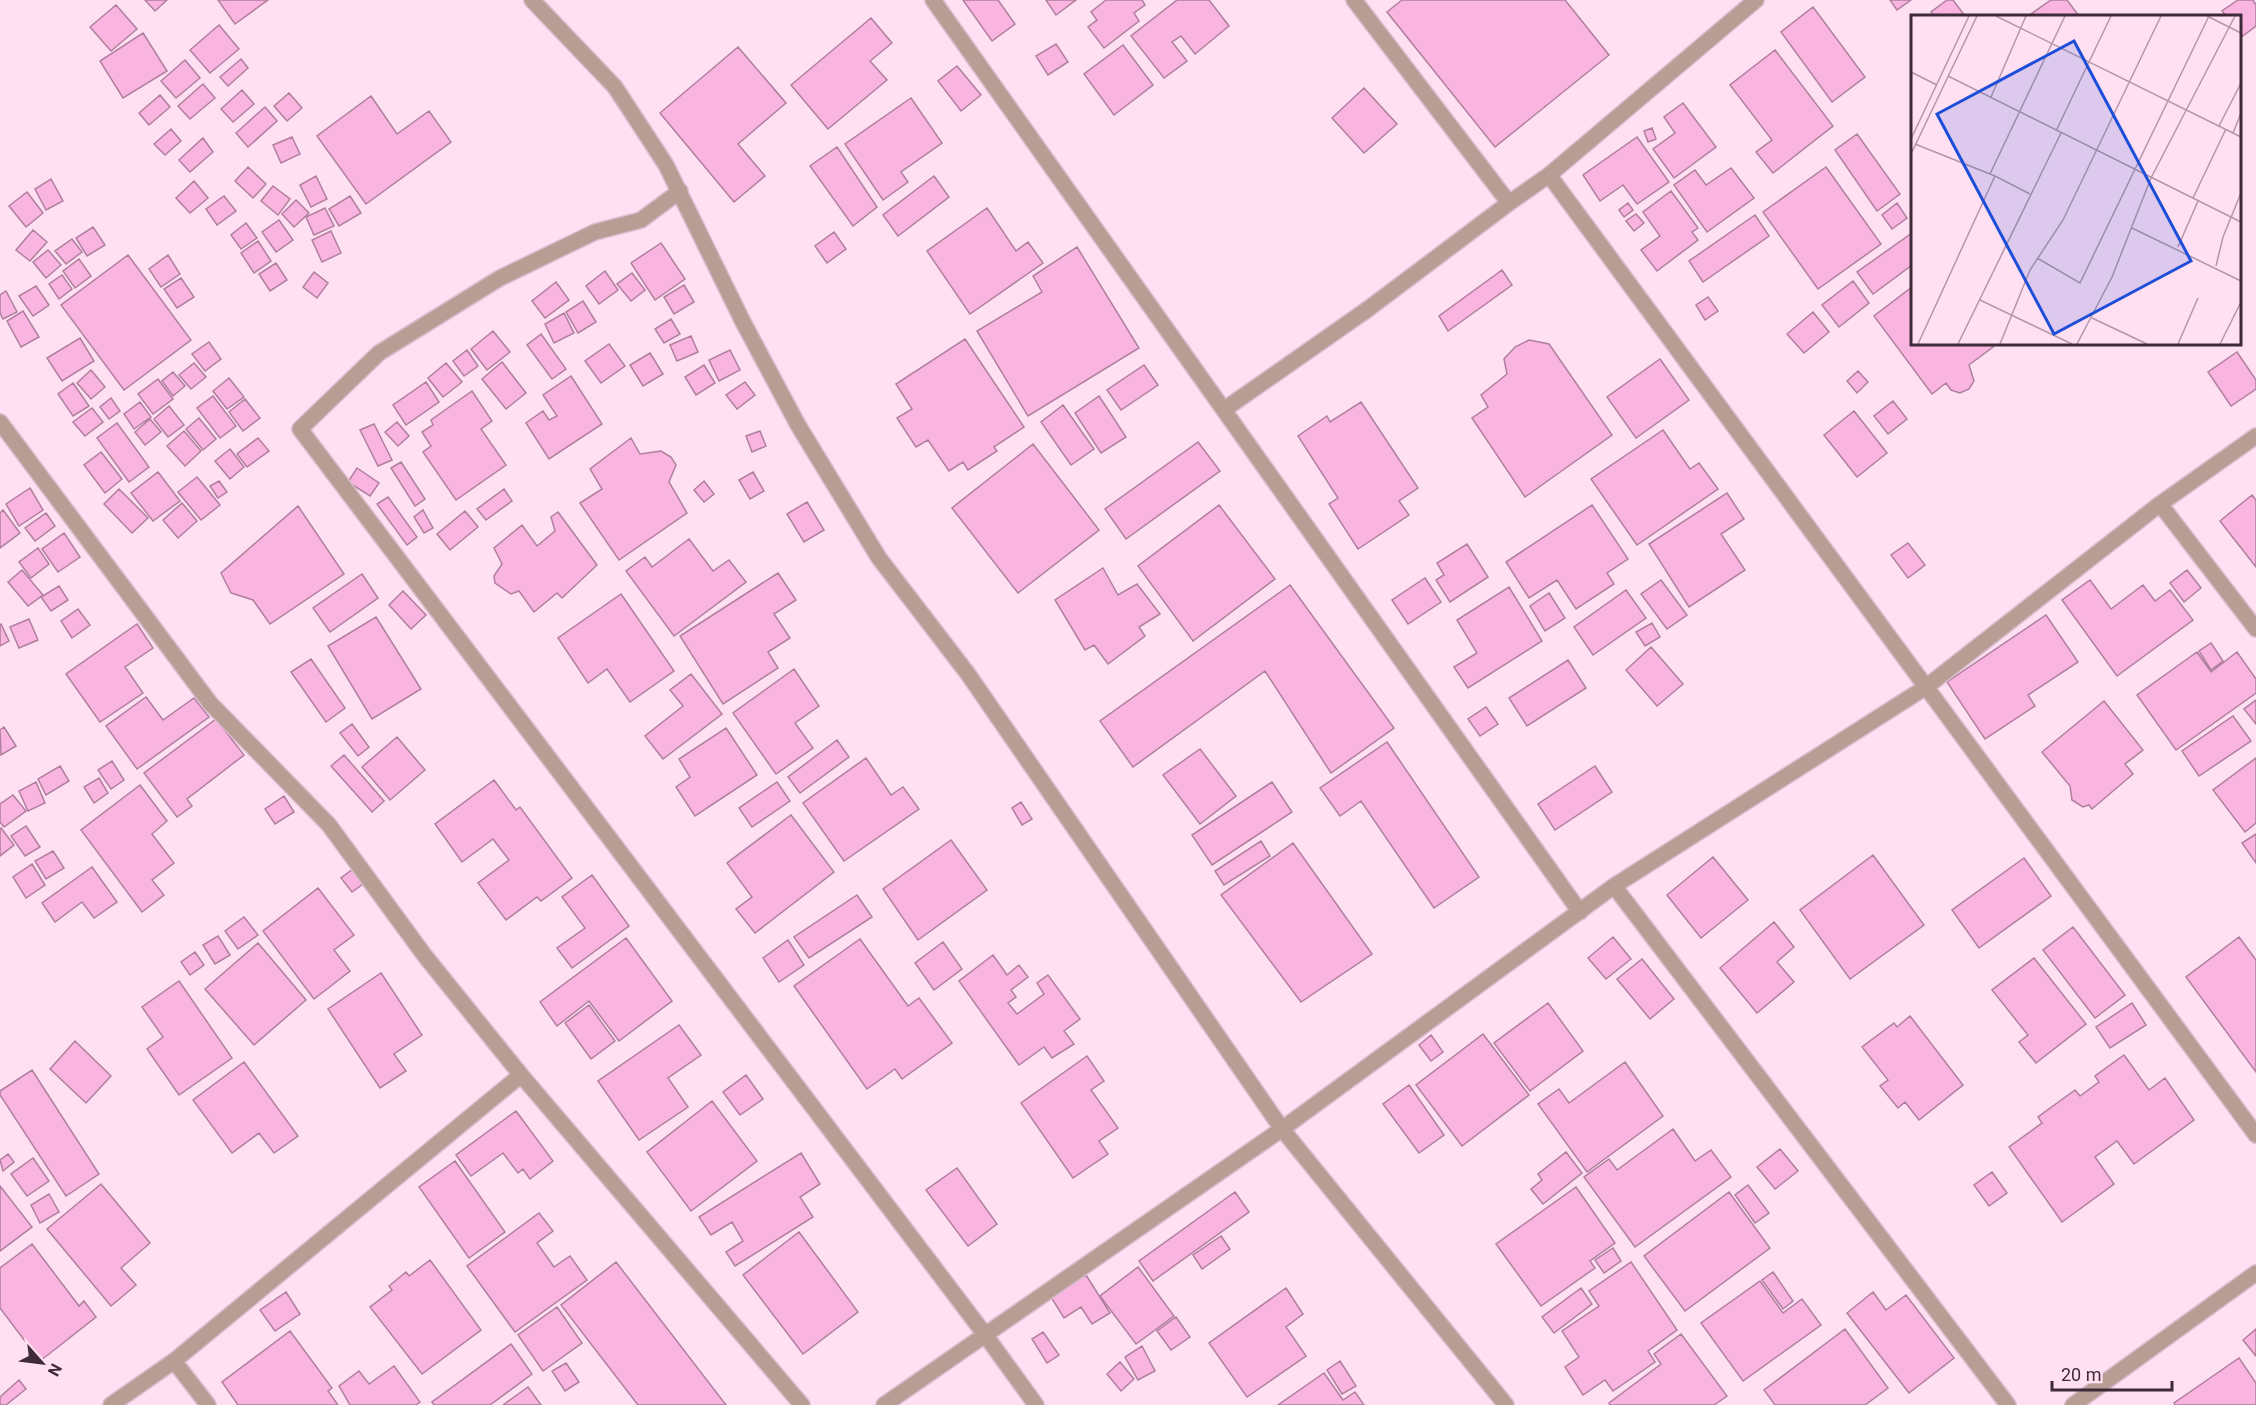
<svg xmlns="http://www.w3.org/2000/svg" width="2256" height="1405" font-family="Roboto,sans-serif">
<rect width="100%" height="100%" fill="#ffdff2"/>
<path fill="#f9b5e0" stroke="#b07f9e" stroke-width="1.5" d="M145,0H167L155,11Z
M218,0H268L235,24Z
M963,0H998L1015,24L992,41Z
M1046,0H1076L1056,15Z
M1106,0H1142L1145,5L1134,13L1139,21L1104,48L1088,27L1097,20L1091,12Z
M1177,0H1209L1229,26L1195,54L1181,36L1172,42L1187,61L1164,78L1131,36Z
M1402,0H1565L1609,55L1495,147L1387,12Z
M1890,0H1911L1897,10Z
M1947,0H1953L1965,16H1934L1931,12Z
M2051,0H2067L2079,16H2028Z
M2238,0H2253L2256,5V26L2240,38V16H2226L2222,11Z
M116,5L137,29L111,51L90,27Z
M1813,7L1865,77L1832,102L1781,32Z
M871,18L892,43L870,61L887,80L828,129L791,85Z
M219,25L239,49L210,73L190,50Z
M143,33L167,71L123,98L100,61Z
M1056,44L1068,62L1048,75L1036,56Z
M1123,45L1153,85L1114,115L1084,74Z
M738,47L786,103L738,144L765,176L734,202L660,113Z
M1775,50L1833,126L1773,173L1756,152L1772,140L1730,85Z
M241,59L248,68L228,86L220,77Z
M185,60L200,78L176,98L161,81Z
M957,66L981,95L961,111L938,81Z
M203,84L215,98L190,119L178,106Z
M1364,88L1397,124L1364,153L1332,118Z
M242,90L254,104L233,122L221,109Z
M289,93L302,108L287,121L274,106Z
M160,95L170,107L149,125L139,113Z
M371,96L397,134L429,111L451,142L366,204L317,136Z
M911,98L942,143L901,172L908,182L883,200L845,144Z
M1683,103L1716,147L1674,178L1653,149L1675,133L1664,117Z
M265,107L277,121L248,147L236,133Z
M1652,128L1656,139L1648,142L1644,131Z
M171,129L181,141L165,155L154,144Z
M1857,134L1900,194L1877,211L1835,150Z
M292,137L300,154L281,163L273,145Z
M1637,137L1669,182L1637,204L1623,185L1600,201L1583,175Z
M203,138L213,152L190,172L179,160Z
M837,147L877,207L853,226L810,166Z
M248,167L266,184L253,198L235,181Z
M1826,167L1881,244L1818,289L1763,212Z
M1731,168L1754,198L1707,232L1674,185L1695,170L1706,185Z
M316,176L327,199L311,207L300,185Z
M934,176L949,197L898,236L883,215Z
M51,179L63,201L46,210L35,189Z
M194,181L208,198L190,213L176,198Z
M273,186L290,199L278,215L261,201Z
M1671,191L1698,228L1692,232L1698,240L1657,271L1641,250L1660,236L1643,212Z
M27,192L43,213L26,227L9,206Z
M224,196L236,211L217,225L206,209Z
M350,196L361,213L339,226L329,209Z
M296,200L309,213L294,227L282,214Z
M1628,203L1633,210L1624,217L1619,210Z
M1897,203L1907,218L1892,229L1882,215Z
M325,208L334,226L314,235L306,217Z
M987,208L1016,251L1028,242L1043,263L970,314L927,251Z
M1636,214L1644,223L1634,231L1626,221Z
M1755,215L1769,236L1703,282L1689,261Z
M279,220L293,240L276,252L262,232Z
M246,223L257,238L241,249L231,235Z
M93,227L105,245L87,256L76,238Z
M33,230L47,242L30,261L16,250Z
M331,231L341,253L322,262L312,240Z
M834,232L846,249L827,263L815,246Z
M1912,233V265L1873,294L1857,272Z
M72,239L82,252L66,264L55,251Z
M258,241L271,261L254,273L241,253Z
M661,243L685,279L655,300L631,263Z
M1077,247L1139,348L1028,416L977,331L1042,292L1033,276Z
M48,250L61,265L46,278L33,262Z
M128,255L191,340L124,390L61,305Z
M168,255L180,274L161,287L149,269Z
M79,259L91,276L75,288L63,271Z
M276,263L287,280L270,291L259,274Z
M1502,270L1512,285L1448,331L1439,316Z
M605,271L618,290L599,304L586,286Z
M314,272L328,283L317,298L303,287Z
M632,273L645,290L631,301L617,284Z
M62,275L72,289L59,299L49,284Z
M181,278L194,297L177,308L164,289Z
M1853,281L1869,303L1839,327L1822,305Z
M556,282L569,300L545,318L532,301Z
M684,285L694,302L674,314L664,297Z
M36,286L49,305L33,316L19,296Z
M1912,287V344H1991L1993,347L1969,365L1974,381L1969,389L1960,393L1951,390L1946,383L1932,394L1874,316Z
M6,291L17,312L3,319L0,313V295Z
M1708,297L1718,311L1705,320L1696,305Z
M583,301L596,322L578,333L566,312Z
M23,311L39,337L21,347L7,321Z
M1813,312L1829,332L1804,353L1787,334Z
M564,313L574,333L554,343L545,324Z
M671,319L680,334L664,343L655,329Z
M493,331L510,352L487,370L471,349Z
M541,334L566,369L552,379L527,345Z
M691,336L698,352L677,361L670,345Z
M80,338L94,361L62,381L47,358Z
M965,339L1024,427L994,447L997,451L968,470L963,462L949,471L928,440L916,447L897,418L912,409L896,384Z
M1529,340L1549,344L1612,435L1525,497L1472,418L1488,407L1481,395L1507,374L1504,359L1515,347Z
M209,342L221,359L205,371L192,354Z
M609,344L625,366L601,383L585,361Z
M467,350L478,366L464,376L453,361Z
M730,350L740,370L719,381L709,360Z
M2237,352L2256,380V389L2231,406L2208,372Z
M650,353L663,374L643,386L630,365Z
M1660,359L1689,400L1636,438L1607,397Z
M502,362L526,393L506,409L482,379Z
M194,363L206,377L191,389L179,375Z
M446,363L462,382L443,397L428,378Z
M704,365L715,383L696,395L685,377Z
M1144,365L1158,385L1121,410L1107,390Z
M91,370L105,387L91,399L77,383Z
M1858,371L1868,382L1857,393L1847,381Z
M173,372L185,386L173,396L162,381Z
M571,376L602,424L549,459L526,423L543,411L549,420L557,416L543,395Z
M229,378L244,397L227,409L213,391Z
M158,379L173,399L153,414L138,394Z
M426,382L439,402L406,425L393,405Z
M745,382L755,395L737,409L726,395Z
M73,383L89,406L73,416L58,394Z
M472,391L492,421L481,429L506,465L456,500L423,452L431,446L422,432L433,425L431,420Z
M213,396L236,426L220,438L197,408Z
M1099,396L1126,437L1101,453L1075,413Z
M111,398L120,411L109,419L100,407Z
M245,399L260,418L243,431L229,412Z
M1893,401L1907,419L1888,434L1874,416Z
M140,402L151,417L134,429L124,414Z
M1361,402L1418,488L1399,501L1409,515L1358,549L1329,504L1338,498L1298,436L1327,416L1330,422Z
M1063,405L1094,449L1071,465L1041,422Z
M169,406L184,425L168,437L154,419Z
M92,408L103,422L85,436L73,422Z
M1854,411L1887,453L1857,477L1824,435Z
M199,418L216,439L203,450L186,429Z
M150,419L161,432L145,445L135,432Z
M397,422L409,436L398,446L385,432Z
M117,423L149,467L129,482L97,438Z
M374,424L392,460L378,466L360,430Z
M1663,430L1690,469L1699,463L1718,489L1637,545L1591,479Z
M184,431L201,451L185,466L167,446Z
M760,431L766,446L752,452L746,436Z
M258,438L269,451L247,467L237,454Z
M631,438L640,454L661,451L671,457L676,465L669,482L687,513L619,560L580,503L602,489L590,469Z
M1198,442L1220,471L1126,539L1105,509Z
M1033,444L1099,530L1018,593L952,508Z
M230,449L244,467L230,479L215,461Z
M101,452L122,479L105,493L84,465Z
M401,462L425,499L415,506L391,468Z
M357,468L379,483L370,496L348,482Z
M158,472L180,501L153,521L131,493Z
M753,472L764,491L750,499L739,480Z
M197,477L220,505L201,520L178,492Z
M219,481L227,492L218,498L210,486Z
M704,481L714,494L704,502L694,490Z
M30,488L43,510L19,526L6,504Z
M119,489L148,518L132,533L104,504Z
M504,489L512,501L486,520L477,509Z
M1727,493L1744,519L1721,534L1745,570L1689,607L1649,544Z
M2252,495L2256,500V567L2220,521Z
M388,497L417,537L407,545L377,504Z
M807,502L824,530L804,542L787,514Z
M182,503L197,521L178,538L163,520Z
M1219,505L1275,579L1193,641L1138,566Z
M1592,505L1628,559L1607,573L1614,584L1576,609L1557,580L1529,598L1506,562Z
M298,506L344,574L270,624L253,600L231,593L221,573Z
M3,510L20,533L0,548V513Z
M423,510L433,528L424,533L414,517Z
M465,511L478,527L450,550L437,534Z
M558,512L597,565L562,598L557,593L534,612L519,591L511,594L495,583L494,576L502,564L494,548L522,525L537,546L555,531L551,517Z
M46,513L55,526L35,541L25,528Z
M64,533L80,557L58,572L42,549Z
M689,539L713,571L729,560L746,582L674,636L626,571L645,557L652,567Z
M1908,543L1925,565L1908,578L1891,555Z
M1467,544L1488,577L1450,602L1436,580L1444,575L1437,563Z
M38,548L49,564L31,578L19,562Z
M1103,568L1118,595L1137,584L1160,614L1139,627L1145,636L1108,664L1094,645L1085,650L1055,600Z
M22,570L43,595L28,606L8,582Z
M2187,570L2201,588L2184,602L2170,583Z
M778,573L796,600L774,614L790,638L768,652L778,668L723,704L680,636Z
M362,574L378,598L330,632L313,608Z
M1425,578L1441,602L1408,624L1392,600Z
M1661,580L1687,615L1667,629L1641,594Z
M2090,580L2111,609L2143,585L2155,601L2170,590L2193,620L2117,676L2062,600Z
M1290,585L1394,728L1331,773L1265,671L1133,767L1100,721Z
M59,586L68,600L51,611L41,597Z
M1509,587L1542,641L1468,688L1454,667L1477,653L1457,620Z
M1626,590L1646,618L1593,655L1574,627Z
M403,591L426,615L411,629L389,605Z
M1549,593L1565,618L1545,631L1530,606Z
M621,594L674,671L630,702L607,669L588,683L558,638Z
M78,609L90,625L72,638L61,621Z
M2046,615L2078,662L2028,695L2035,706L1985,739L1947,682Z
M376,617L421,689L372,719L328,646Z
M29,619L38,640L19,648L10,627Z
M1652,623L1660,637L1645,646L1636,632Z
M1,624L9,641L0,646V625Z
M137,624L153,648L125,667L143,693L100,722L66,674Z
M2211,643L2223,661L2211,670L2199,651Z
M1651,647L1683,684L1657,706L1626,670Z
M2197,652L2211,672L2237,652L2256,679V693L2176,750L2137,695Z
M311,659L345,708L326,722L291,672Z
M1568,660L1586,688L1527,726L1509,698Z
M794,669L819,706L795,723L813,748L776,774L733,713Z
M691,674L722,714L663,759L645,736L683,706L670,690Z
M146,697L163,720L194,698L209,717L137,769L106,726Z
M2256,700V724L2244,709Z
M2104,701L2143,750L2125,764L2133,774L2092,809L2089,805L2083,807L2072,800L2070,786L2042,752Z
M1486,707L1498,724L1480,736L1468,719Z
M2233,716L2251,741L2199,776L2182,751Z
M216,719L244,755L187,799L192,806L177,817L144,773Z
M352,724L369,747L358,756L340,733Z
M4,727L16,746L1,755L0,730Z
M726,728L757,775L695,816L676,787L690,777L679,759Z
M397,737L425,770L390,800L362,767Z
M837,740L849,757L800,793L788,777Z
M1387,742L1479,877L1434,908L1361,801L1340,816L1320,788Z
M1200,749L1236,796L1200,824L1163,775Z
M344,755L384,801L372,812L331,766Z
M866,758L891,795L903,787L919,809L844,861L803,803Z
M2256,758V823L2245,832L2213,790Z
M112,761L124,780L111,789L98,770Z
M60,766L69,781L46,795L38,779Z
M1595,766L1612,792L1555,830L1538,804Z
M99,778L108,793L94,803L84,787Z
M494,780L516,810L520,807L572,878L541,901L537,897L506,920L478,883L509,860L493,839L462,862L435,824Z
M36,782L45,803L28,811L19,791Z
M777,782L790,801L752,827L739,808Z
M1272,782L1292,812L1212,865L1192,835Z
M140,785L167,821L152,834L174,863L152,880L164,895L142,912L81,830Z
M13,795L26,811L4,827L0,822V804Z
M284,796L294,812L275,824L265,809Z
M1021,802L1032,819L1022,825L1012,808Z
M791,815L834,872L755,933L736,909L752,897L727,863Z
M26,826L40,847L25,856L11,836Z
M1,828L14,845L0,856V829Z
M2256,834V863L2242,843Z
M951,840L987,890L918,940L883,889Z
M1261,841L1270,856L1224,885L1215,871Z
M1293,843L1372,954L1301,1002L1221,895Z
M53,851L64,868L46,879L35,861Z
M1873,855L1924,925L1850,979L1800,910Z
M1713,857L1748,900L1701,938L1667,895Z
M2024,858L2051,896L1979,948L1952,910Z
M32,864L45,885L26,898L13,877Z
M357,866L367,881L352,892L341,878Z
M92,867L117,902L94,918L82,902L55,922L42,903Z
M592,875L629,926L572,968L557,948L585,928L562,897Z
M318,888L354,935L334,950L350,971L314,999L263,931Z
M857,895L872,917L809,958L794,937Z
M244,917L258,935L238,949L225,931Z
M1774,922L1794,947L1777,962L1794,982L1757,1013L1720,968Z
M2073,927L2125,995L2095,1018L2043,950Z
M218,936L230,955L215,964L203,945Z
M1613,937L1631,959L1606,979L1588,958Z
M2239,937L2256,960V1072L2186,977Z
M626,938L672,1001L619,1041L589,1001L557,1026L540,1002Z
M860,939L908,1006L919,998L952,1043L902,1079L895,1069L867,1089L794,986Z
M788,940L804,965L779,982L763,958Z
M943,942L962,969L934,990L915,963Z
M258,943L306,1000L254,1045L205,989Z
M195,952L204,965L190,975L181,962Z
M993,955L1007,975L1019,965L1028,977L1011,990L1016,997L1008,1003L1017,1014L1044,994L1037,983L1048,975L1080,1019L1064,1031L1074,1044L1052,1058L1044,1047L1019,1065L959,981Z
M2034,958L2086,1024L2036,1063L2019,1042L2028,1035L1992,990Z
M1642,959L1674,999L1650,1019L1617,979Z
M381,973L422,1035L394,1054L406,1071L380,1088L328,1009Z
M179,981L232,1058L179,1095L147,1049L163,1037L142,1007Z
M1548,1003L1583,1051L1530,1091L1494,1043Z
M2132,1003L2146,1025L2110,1048L2096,1027Z
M589,1005L615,1041L591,1059L565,1023Z
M1910,1016L1963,1085L1919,1120L1905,1102L1898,1108L1880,1086L1888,1080L1862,1047L1894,1023L1897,1027Z
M679,1025L701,1055L668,1078L688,1107L639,1140L598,1081Z
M1483,1034L1529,1095L1462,1146L1416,1085Z
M1431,1035L1443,1052L1431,1061L1419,1045Z
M75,1041L111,1076L86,1103L50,1069Z
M2124,1055L2149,1090L2165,1078L2194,1120L2134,1164L2117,1141L2095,1157L2114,1184L2062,1222L2009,1147L2042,1123L2038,1117L2075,1090L2080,1096L2099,1082L2095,1076Z
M1087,1056L1104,1081L1091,1090L1118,1128L1099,1141L1108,1154L1073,1178L1021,1103Z
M244,1062L298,1136L274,1153L259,1133L232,1153L193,1100Z
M1625,1062L1663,1116L1587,1172L1538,1104L1559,1089L1569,1103Z
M32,1070L99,1174L66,1196L0,1095V1091Z
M746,1075L763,1099L740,1115L723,1092Z
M1409,1085L1444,1135L1419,1153L1383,1104Z
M712,1101L757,1161L691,1211L647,1152Z
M516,1111L553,1161L530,1179L523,1169L518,1173L503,1153L471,1176L456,1155Z
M1673,1129L1695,1161L1711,1150L1731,1177L1635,1247L1584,1177L1609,1159L1617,1170Z
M1780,1149L1798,1171L1775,1189L1757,1167Z
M1566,1152L1582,1173L1543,1204L1531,1189L1542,1180L1538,1174Z
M801,1153L820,1184L800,1197L813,1217L735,1266L726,1252L743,1241L732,1222L711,1235L699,1217Z
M8,1154L14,1162L3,1171L0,1160Z
M33,1158L49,1181L27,1196L11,1174Z
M455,1161L505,1232L469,1258L419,1187Z
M957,1168L997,1224L968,1246L926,1190Z
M1992,1172L2007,1193L1989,1206L1974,1185Z
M101,1184L150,1243L121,1268L136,1285L111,1306L47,1229Z
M1748,1185L1769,1213L1755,1223L1735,1195Z
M0,1186L32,1227L0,1251Z
M1576,1187L1615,1243L1590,1261L1595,1268L1541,1306L1496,1244Z
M1235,1192L1249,1212L1153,1281L1139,1261Z
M1729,1192L1770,1248L1685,1311L1644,1256Z
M49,1194L59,1212L40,1223L31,1205Z
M539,1213L553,1231L537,1243L554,1267L570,1256L587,1280L515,1332L467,1266Z
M799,1232L858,1312L803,1354L743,1275Z
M1221,1236L1230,1249L1202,1269L1193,1255Z
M32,1244L79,1306L84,1301L96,1317L40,1361L0,1308V1268Z
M1613,1248L1621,1261L1604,1273L1595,1260Z
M430,1260L481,1330L422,1374L370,1307L392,1290L389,1286L406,1272L409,1276Z
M616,1262L726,1405H638L561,1305Z
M1631,1262L1677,1330L1648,1351L1655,1362L1613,1391L1605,1380L1583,1395L1565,1367L1579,1357L1562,1331L1599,1306L1589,1291Z
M1138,1267L1174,1316L1136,1344L1100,1296Z
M1773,1272L1793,1301L1783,1309L1762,1280Z
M1086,1275L1110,1313L1092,1324L1081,1307L1064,1318L1051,1297Z
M1760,1281L1783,1313L1802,1299L1821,1325L1743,1381L1701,1323Z
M1286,1288L1303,1314L1286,1327L1306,1356L1247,1397L1209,1343Z
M1581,1288L1592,1304L1554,1333L1542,1317Z
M286,1292L300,1314L275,1331L260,1310Z
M1873,1292L1886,1310L1906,1295L1954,1358L1909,1393L1847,1313Z
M557,1307L582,1343L543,1371L518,1335Z
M1176,1317L1190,1337L1171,1350L1157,1331Z
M1845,1329L1888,1388L1865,1405H1775L1764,1390Z
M2256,1329V1356L2243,1340Z
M290,1331L332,1388L328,1391L338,1405H238L222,1382Z
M1043,1332L1059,1355L1047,1363L1032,1339Z
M1681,1334L1727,1396L1714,1405H1610L1609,1403L1661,1364L1654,1354Z
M511,1344L532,1374L490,1405H434L432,1402Z
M1142,1346L1155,1371L1138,1380L1125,1357Z
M2239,1358L2256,1383V1405H2175L2174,1403Z
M1340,1361L1356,1386L1342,1394L1327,1370Z
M1120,1362L1134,1379L1121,1391L1107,1374Z
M566,1363L579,1382L565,1391L552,1371Z
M394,1366L420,1402L416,1405H350L339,1386L359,1371L369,1384Z
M1324,1373L1343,1400L1355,1392L1364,1405H1278Z
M19,1380L26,1389L6,1405H0V1397Z
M528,1387L541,1405H503Z"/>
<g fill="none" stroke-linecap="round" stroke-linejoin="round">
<defs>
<path id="minor" d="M532,0L615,87L666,165L743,322L798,425L879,558L968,674L1282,1129L1506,1405
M933,0L1580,912
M1354,0L1509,203L1549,175L1756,0
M1549,175L2256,1135
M680,191L641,220L595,232L500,278L379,353L300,429L986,1336L1036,1405
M1225,409L1368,309L1509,203
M0,422L210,703L329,825L425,956L521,1075L802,1405
M2160,504L2256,629
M1614,886L2008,1405
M174,1361L208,1405
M111,1405L174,1361L521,1075
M884,1405L1282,1129L1614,886L1926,687L2160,504L2256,436
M2073,1405L2256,1273"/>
</defs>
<use href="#minor" stroke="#d9bbcd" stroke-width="18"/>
<use href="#minor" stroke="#b79d94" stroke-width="15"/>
</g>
<g transform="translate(1911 15)">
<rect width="330" height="330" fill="#ffdff2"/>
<path fill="none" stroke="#b297a8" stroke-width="1.5" d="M85,1L330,122M296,1L330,18M0,57L26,70M37,61L330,207M80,82L115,1M308,111L330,68M145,116L200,1M322,118L330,98M0,124L58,1M4,129L84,161L7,329M0,139L66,1M79,159L154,1M84,161L119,179M282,183L315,114M221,213L330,266M267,232L287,186M126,243L169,268L298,1M305,251L312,222L330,178M69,285L161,329M181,303L236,329M47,329L150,118M89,329L119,255L152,205L250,1M166,329L201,262L240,163L324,1M267,329L287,283M309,329L330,287"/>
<path fill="#1d4ed8" fill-opacity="0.15" stroke="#1d4ed8" stroke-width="3" d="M163,26L280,246L143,319L26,99Z"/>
<rect width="330" height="330" fill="none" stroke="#3f2b38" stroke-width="3"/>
</g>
<g transform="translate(42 1363) rotate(118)" stroke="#ffdff2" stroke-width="4.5" paint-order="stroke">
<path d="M0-4.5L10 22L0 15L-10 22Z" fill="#3f2b38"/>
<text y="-9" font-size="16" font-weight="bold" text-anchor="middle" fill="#3f2b38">N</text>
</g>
<path d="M2052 1381v9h120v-9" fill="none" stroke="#3f2b38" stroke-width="3"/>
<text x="2061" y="1381" font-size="18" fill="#3f2b38" stroke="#ffdff2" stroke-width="4.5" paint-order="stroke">20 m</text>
</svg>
